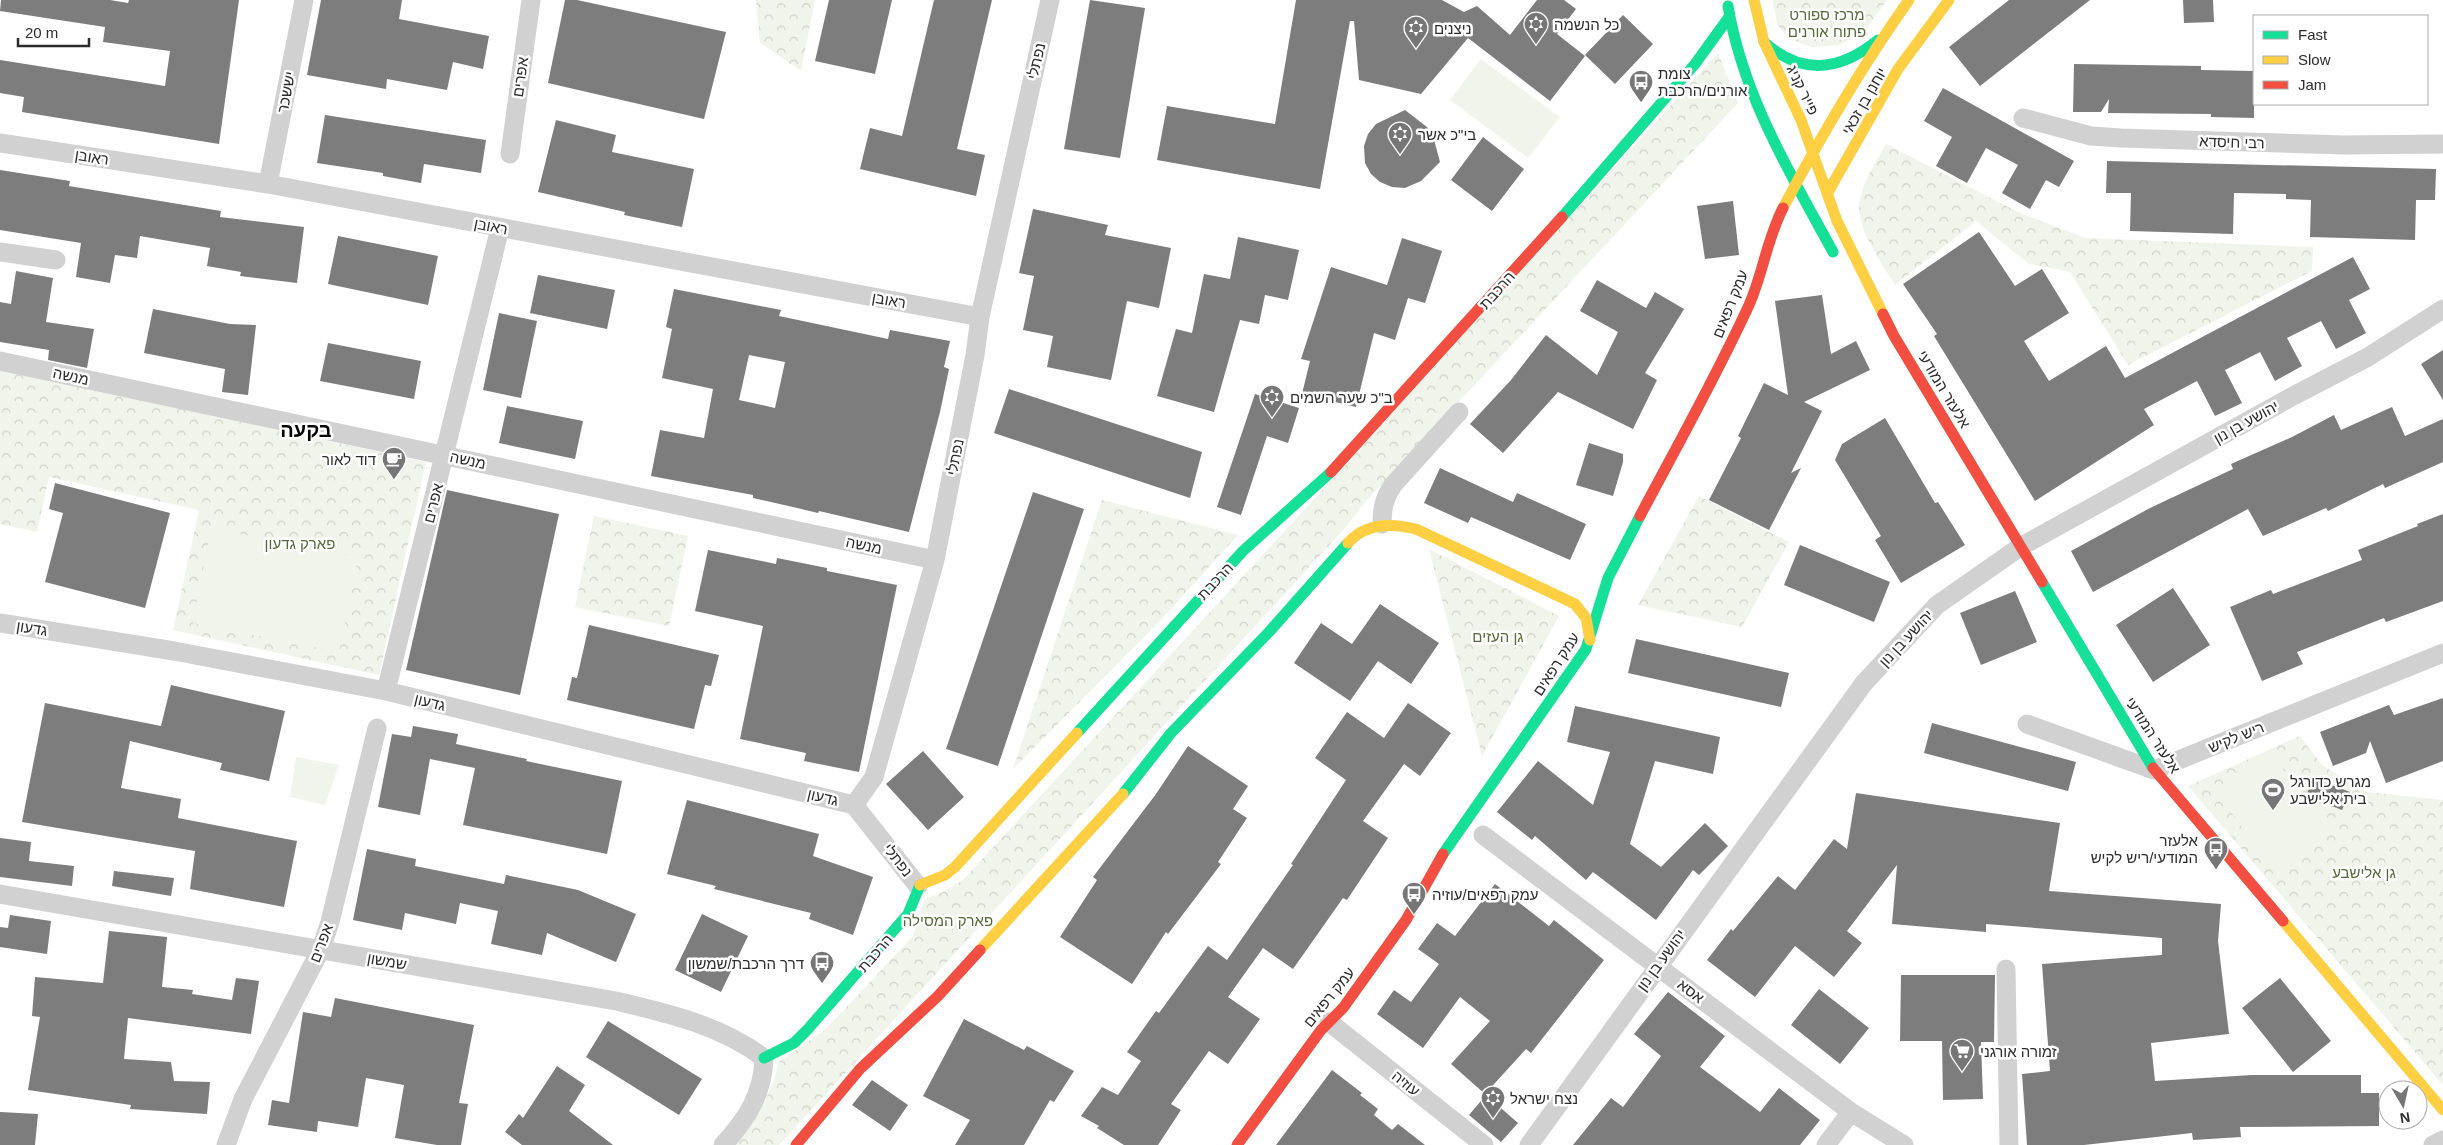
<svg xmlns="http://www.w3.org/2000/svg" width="2443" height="1145" font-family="Helvetica,'Noto Sans Hebrew',sans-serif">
<defs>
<pattern id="forest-crowns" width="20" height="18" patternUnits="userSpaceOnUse" patternTransform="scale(1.25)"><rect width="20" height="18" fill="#f1f4ea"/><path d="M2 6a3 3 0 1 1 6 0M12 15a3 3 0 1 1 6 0" fill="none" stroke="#cfd1c9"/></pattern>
</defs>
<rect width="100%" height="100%" fill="#fff"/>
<path fill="url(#forest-crowns)" d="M756,0H815L801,71L760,43Z
M1773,0H1887L1866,29L1839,45L1812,47L1788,39L1777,24Z
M1718,53L1738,103L1367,500L1345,528L779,1145H733L760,1112L774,1080L779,1062L827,1028L913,936L925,899L943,892L963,880L1341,470Z
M1886,144L2020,213L2085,238L2313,247L2312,271L2128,365L2070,272L2029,264L1976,221L1895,285C1883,266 1856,227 1859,204C1862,183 1875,163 1886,144Z
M0,370L426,462L379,675L173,630L199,510L49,477L37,532L0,524Z
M1699,496L1789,542L1742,627L1638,605Z
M1102,500L1238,535L1158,623L1013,769Z
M594,516L688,536L669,626L575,607Z
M1429,549L1559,616L1482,756Z
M2300,736L2322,765L2366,792L2443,800V1085L2188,786Z"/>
<path fill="#f1f4ea" d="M1481,59L1560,117L1528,158L1450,100Z
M211,528L358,557L339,652L193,623Z
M2269,751L2330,830L2276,871L2216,792Z
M296,757L339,765L325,805L290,797Z"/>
<path fill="#7d7d7d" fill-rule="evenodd" d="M1,0H110L128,3L129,0H239L219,144L22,112L24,97L0,93V60L165,86L170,51L103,42L105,27L0,11Z
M321,0H402L399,19L489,36L483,69L453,62L447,90L387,79L386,89L307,75Z
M565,0H577L726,32L704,119L548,83Z
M829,0H892L875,74L815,61Z
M934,0H992L957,149L985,155L976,196L860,169L870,128L902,136Z
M1090,0L1145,8L1120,158L1064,149Z
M1296,0H1442L1464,12L1477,6L1510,35L1537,0H1564L1576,9L1557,34L1585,56L1550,101L1468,38L1421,94L1359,80L1354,21H1350L1320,189L1157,160L1167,106L1275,124Z
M2009,0H2090L1980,86L1949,47Z
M2183,0H2213L2214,22L2184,23Z
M1623,15L1653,44L1615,84L1585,55Z
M2074,64L2201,66V70L2254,71V118L2211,117V114L2108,113L2109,99L2101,112H2073Z
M1943,88L2074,161L2059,187L2046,180L2030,209L2002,193L2018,165L1986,148L1967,183L1936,166L1952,137L1924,121Z
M1405,110L1427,127L1433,136L1440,162L1421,181L1405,188L1392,187L1380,182L1371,174L1365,163L1364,146L1368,134L1376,124Z
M325,115L486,140L481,173L424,164L421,183L383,176V173L317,163Z
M556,120L616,135L612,152L694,169L682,227L624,215L625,212L538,192Z
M1483,137L1524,169L1492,211L1451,180Z
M2107,161L2436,169L2435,200H2416L2415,240L2310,237L2311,200L2286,199V194L2234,193L2233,234L2130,231L2131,193H2106Z
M0,170L70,181L69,186L221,211L220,217L304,227L297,283L240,276L241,272L207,266L210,248L140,236L137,258L115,255L110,283L76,277L81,243L0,230Z
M1733,201L1739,255L1705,259L1697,206Z
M1033,209L1108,225L1105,235L1171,248L1159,308L1127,301L1111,380L1047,367L1053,336L1023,330L1034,276L1019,273Z
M1979,232L2015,286L2042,269L2069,313L2024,341L2049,381L2106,346L2125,378L2353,257L2370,289L2349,300L2366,333L2336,349L2321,321L2287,338L2302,366L2275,381L2260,352L2225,370L2242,403L2215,416L2197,381L2144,409L2154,425L2035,501L1934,336L1937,334L1903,284Z
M338,236L438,256L428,305L328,284Z
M1238,237L1299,250L1288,300L1265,295L1259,324L1240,320L1214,412L1157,396L1176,329L1192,333L1204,274L1230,279Z
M1402,238L1442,251L1425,303L1408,298L1395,340L1374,333L1356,407L1302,394L1310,361L1301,359L1331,267L1387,285Z
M16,271L53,278L46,322L94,329L87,368L48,360L49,350L0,342V302L11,304Z
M538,275L615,290L607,329L530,313Z
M1597,280L1646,308L1655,292L1684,309L1645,373L1657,380L1633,429L1558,392L1503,453L1470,424L1511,380L1546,335L1597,375L1618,332L1580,311Z
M674,289L781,310L779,316L888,339L890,330L950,341L944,367L949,369L940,412L909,532L819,511L818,513L793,507L753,498V495L651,476L660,430L704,438L713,389L662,378L672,329L666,327ZM749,355L785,362L775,408L739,400Z
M1822,295L1831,354L1856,341L1870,370L1804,402L1822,411L1791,473L1801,468L1769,530L1709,500L1741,438L1738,436L1764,383L1788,395L1775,301Z
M153,309L230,324L256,325L248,395L222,392L225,369L144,353Z
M499,313L537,321L521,398L483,390Z
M328,343L421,361L414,399L320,381Z
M2443,350V400L2421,364Z
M1009,389L1202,452L1190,498L994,433Z
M1255,394L1299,408L1288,443L1267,436L1241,515L1217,507Z
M507,406L583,421L575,459L499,443Z
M2392,407L2405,436L2443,419V462L2385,488L2383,484L2328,511L2326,508L2263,536L2248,509L2093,592L2071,551L2150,508L2233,469L2231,464L2292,437L2334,415L2341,430Z
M1885,418L1935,503L1938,502L1965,545L1901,583L1875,540L1881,536L1835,460L1842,444Z
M1589,443L1623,454V462L1613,496L1576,485Z
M1440,468L1513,502L1517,493L1586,524L1570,560L1471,517L1468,523L1424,503Z
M55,483L170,513L145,608L45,582L63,513L49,509Z
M447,490L559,514L520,695L406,670Z
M1033,492L1084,509L998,766L946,749Z
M2443,514V601L2386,622L2384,618L2297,652L2303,664L2262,681L2230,607L2271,590L2273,594L2362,560L2358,550L2418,526L2417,524Z
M1800,545L1890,582L1874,622L1784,585Z
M708,550L776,564L777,558L827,568V571L897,585L859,772L804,761L806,753L740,739L763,626L695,611Z
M2173,588L2210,645L2153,682L2116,625Z
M2015,591L2037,642L1981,665L1960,613Z
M1380,604L1439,643L1411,684L1378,661L1350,701L1294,663L1321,623L1352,644Z
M589,625L719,655L711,686L705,685L694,729L567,700L572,677L577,678Z
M1636,639L1789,673L1781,707L1628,673Z
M171,685L285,711L269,781L220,770L222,763L130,741L121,788L181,799L178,818L297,841L284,907L190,889L195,851L22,822L45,703L161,726Z
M2443,698V761L2386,783L2370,741L2366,753L2333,766L2320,732L2389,705L2394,715Z
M1408,703L1451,733L1420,776L1404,764L1363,821L1388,838L1347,900L1343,898L1293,969L1263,948L1228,997L1260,1019L1228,1064L1209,1051L1171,1104L1181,1110L1158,1145H1124L1097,1128L1099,1126L1081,1116L1102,1087L1118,1095L1141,1061L1127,1052L1156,1011L1159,1013L1208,946L1227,960L1293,865L1291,864L1346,780L1315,758L1347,712L1384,738Z
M1575,706L1720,737L1713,774L1655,761L1630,844L1661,867L1705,823L1728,846L1699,875L1693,870L1656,920L1593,872L1586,880L1535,836L1532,840L1497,812L1538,761L1593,805L1610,752L1567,742Z
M1932,723L2076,762L2068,791L1924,753Z
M413,726L458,734L456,744L527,759L526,761L622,781L607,854L463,825L475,768L430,759L420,815L378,807L392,734L411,737Z
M1188,746L1248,786L1233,809L1247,818L1218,862L1221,864L1168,934L1166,932L1132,984L1060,937L1097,880L1093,877L1156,794Z
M923,751L964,797L928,830L886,784Z
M2313,778L2350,792L2342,810L2306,796Z
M1856,793L2060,823L2049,891L2221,904L2218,941L2229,1034L2151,1043L2155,1081L2252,1075H2361V1093H2379V1126L2240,1127L2241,1137L2193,1140L2192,1133L2084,1145H2027L2022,1074L2050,1071L2042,964L2162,955V938L1986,924V932L1892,924L1897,865L1847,931L1862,943L1834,977L1795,946L1755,997L1707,960L1731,929L1733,931L1778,876L1795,890L1834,839L1847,849Z
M687,800L819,834L813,856L873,877L853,935L809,919L811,913L714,889L716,886L667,874Z
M0,838L31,842L29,861L74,866L72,886L0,877Z
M367,849L416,859L415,866L504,884L506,875L578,890L636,914L616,962L547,933L542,955L491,944L498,911L460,903L456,924L405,913L402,930L353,920Z
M114,871L174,878L171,896L112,886Z
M1495,884L1549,926L1554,920L1604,960L1531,1053L1526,1049L1485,1094L1451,1064L1490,1021L1460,997L1423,1048L1377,1014L1394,990L1411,1002L1439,964L1418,949L1437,923L1455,936Z
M702,914L748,936L721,992L675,970Z
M10,915L51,921L47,954L0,947V927L8,928Z
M109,931L167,937L162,987L193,990L192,994L232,1000L236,978L259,981L251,1034L128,1018L124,1059L171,1062L174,1081L210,1082L207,1114L130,1109L131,1105L28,1090L40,1017L32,1016L35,977L103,983Z
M1901,975H1995L1994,1042H1981L1983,1099L1943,1100L1942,1041H1900Z
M2280,978L2331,1041L2293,1072L2242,1008Z
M1819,989L1869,1028L1840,1064L1791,1025Z
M1668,992L1725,1036L1700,1067L1760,1112L1779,1088L1820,1120L1800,1145H1573L1611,1098L1623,1107L1661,1056L1634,1034Z
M335,998L474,1025L459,1103L468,1104L461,1145H437L395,1138L404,1085L366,1078L358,1127L318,1121L317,1132L268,1125L272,1100L289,1103L303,1012L331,1017Z
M964,1019L1024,1050L1027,1046L1074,1071L1054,1102L1050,1100L1024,1145H955L970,1120L923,1096Z
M608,1021L702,1079L679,1115L586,1057Z
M557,1066L585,1085L569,1111L613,1145H522L505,1132L519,1114L523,1118Z
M1332,1070L1362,1093L1360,1095L1378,1109L1374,1115L1392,1130L1398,1124L1425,1145H1276Z
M872,1080L908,1105L890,1131L852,1105Z
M1486,1095L1518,1123L1501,1142L1469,1115Z
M0,1112L38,1114L35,1145H0Z"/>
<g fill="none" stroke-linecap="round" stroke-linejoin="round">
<path stroke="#d1d1d1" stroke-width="19" d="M2023,118L2091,136L2121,138L2344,145L2443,144
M0,143L268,184L980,317
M510,154L531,0
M268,184L304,0
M0,252L56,260
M0,361L935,560
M1382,524C1382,509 1384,498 1393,485L1459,412
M0,623L174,651L386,691L854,805
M386,691L500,228
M2027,724L2154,770L2443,653
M1483,835L1851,1112L1904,1145
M918,886L854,805L874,777L935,560L975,355L980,317L1050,0
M0,894L616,1001C667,1013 720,1025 764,1058C763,1094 747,1119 723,1145
M2006,969L2009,1145
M1329,1022L1484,1145
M226,1145L243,1099L321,949L330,922L377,728
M1529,1145L1864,683L1937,605L2020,547L2295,395L2368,357L2443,309
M1826,1145L1851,1112
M2433,1145L2443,1140"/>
<path stroke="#16e098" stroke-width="11" d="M1728,6C1743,96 1790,173 1833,252
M1764,42C1802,76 1840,71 1878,40
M1562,217L1695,64L1729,17
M2042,582L2153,768
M1077,733L1243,551L1331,472
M1123,794L1171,733L1269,632L1348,543
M1443,854L1586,649L1608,578L1640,516
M764,1058L794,1043L808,1029L908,914L920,885"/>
<path stroke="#ffcf43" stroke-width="11" d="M1754,0L1764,42L1801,120L1837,221L1883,314
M1827,194L1898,69L1949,0
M1783,208C1821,136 1862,66 1909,0
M1348,543C1365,523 1392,523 1416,529L1575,604L1586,618L1590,640
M920,885L945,875L955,867L1077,733
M2283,921L2443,1110
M980,950L1123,794"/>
<path stroke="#f24e42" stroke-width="11" d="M1883,314L1894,336L2042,582
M1331,472L1562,217
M1640,516C1677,446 1716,377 1749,305C1763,273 1767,239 1783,208
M2153,768L2283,921
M796,1145L860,1069L938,996L980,950
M1237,1145L1321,1030L1343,1008L1406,920L1443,854"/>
</g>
<defs>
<symbol id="synagogue-pin" viewBox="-11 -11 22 30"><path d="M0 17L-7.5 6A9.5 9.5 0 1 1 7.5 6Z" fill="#767676" stroke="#fff"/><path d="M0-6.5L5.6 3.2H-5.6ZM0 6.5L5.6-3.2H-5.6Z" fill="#fff"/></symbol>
<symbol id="bus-pin" viewBox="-11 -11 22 30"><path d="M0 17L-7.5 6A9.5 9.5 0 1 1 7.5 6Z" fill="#767676" stroke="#fff"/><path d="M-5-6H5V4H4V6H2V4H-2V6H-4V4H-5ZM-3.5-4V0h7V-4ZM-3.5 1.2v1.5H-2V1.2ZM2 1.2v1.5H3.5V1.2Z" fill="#fff"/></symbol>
<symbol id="cafe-pin" viewBox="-11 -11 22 30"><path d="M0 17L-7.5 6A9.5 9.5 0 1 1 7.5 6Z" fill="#767676" stroke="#fff"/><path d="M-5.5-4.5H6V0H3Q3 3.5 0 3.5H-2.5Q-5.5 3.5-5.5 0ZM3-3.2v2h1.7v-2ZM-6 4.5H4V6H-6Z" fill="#fff"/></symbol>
<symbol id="stadium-pin" viewBox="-11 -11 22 30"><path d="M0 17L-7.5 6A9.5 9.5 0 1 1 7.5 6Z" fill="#767676" stroke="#fff"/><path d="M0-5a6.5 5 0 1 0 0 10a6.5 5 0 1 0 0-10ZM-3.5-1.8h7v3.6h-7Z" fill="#fff"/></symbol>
<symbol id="supermarket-pin" viewBox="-11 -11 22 30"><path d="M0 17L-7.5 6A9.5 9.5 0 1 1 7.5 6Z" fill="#767676" stroke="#fff"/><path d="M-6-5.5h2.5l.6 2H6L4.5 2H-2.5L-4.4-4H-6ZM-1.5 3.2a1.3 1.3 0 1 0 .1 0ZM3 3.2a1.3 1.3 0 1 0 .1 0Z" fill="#fff"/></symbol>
</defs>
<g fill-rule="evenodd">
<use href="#synagogue-pin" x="1522" y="10" width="28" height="38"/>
<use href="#synagogue-pin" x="1402" y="14" width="28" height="38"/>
<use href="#bus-pin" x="1627" y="68" width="28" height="38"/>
<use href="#synagogue-pin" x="1386" y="120" width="28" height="38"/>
<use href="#synagogue-pin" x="1258" y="383" width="28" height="38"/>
<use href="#cafe-pin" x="380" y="445" width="28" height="38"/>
<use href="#stadium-pin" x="2259" y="776" width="28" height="38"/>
<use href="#bus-pin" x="2202" y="835" width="28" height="38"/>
<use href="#bus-pin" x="1400" y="880" width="28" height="38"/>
<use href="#bus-pin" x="808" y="949" width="28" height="38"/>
<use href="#supermarket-pin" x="1948" y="1037" width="28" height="38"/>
<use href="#synagogue-pin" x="1479" y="1084" width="28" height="38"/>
</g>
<g text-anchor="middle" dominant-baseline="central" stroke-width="5" stroke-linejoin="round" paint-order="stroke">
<g font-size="15" fill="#556a38" stroke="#fff">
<text x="1827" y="14">מרכז ספורט<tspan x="1827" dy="17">פתוח אורנים</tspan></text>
<text x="300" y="543">פארק גדעון</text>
<text x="1498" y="636">גן העזים</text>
<text x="2364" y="872">גן אלישבע</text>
<text x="948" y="920">פארק המסילה</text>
</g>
<g font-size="15" fill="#2c2c2c" stroke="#fff" text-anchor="start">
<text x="1554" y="24">כל הנשמה</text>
<text x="1434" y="28">ניצנים</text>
<text x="1658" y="73">צומת<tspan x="1658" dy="17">אורנים/הרכבת</tspan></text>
<text x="1418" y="134">בי"כ אשר</text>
<text x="1290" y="397">ב"כ שער השמים</text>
<text x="376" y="459" text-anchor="end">דוד לאור</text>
<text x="2290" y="781">מגרש כדורגל<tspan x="2290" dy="17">בית אלישבע</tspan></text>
<text x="2198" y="840" text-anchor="end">אלעזר<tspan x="2198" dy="17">המודעי/ריש לקיש</tspan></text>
<text x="1432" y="894">עמק רפאים/עוזיה</text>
<text x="804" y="963" text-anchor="end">דרך הרכבת/שמשון</text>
<text x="1980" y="1051">זמורה אורגני</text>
<text x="1510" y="1098">נצח ישראל</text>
</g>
<g font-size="15" fill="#2c2c2c" stroke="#fff">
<text transform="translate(1036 61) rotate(-77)">נפתלי</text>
<text transform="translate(520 77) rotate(-82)">אפרים</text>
<text transform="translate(1803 90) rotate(64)">פייר קניג</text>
<text transform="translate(286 92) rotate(-79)">יששכר</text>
<text transform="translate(1864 101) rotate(-60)">יוחנן בן זכאי</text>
<text transform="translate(2232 142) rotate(2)">רבי חיסדא</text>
<text transform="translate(92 157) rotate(9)">ראובן</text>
<text transform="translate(491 226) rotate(11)">ראובן</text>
<text transform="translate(1497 290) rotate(-48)">הרכבת</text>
<text transform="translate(889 300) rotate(10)">ראובן</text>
<text transform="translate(1730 304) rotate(-68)">עמק רפאים</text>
<text transform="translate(71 376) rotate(12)">מנשה</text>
<text transform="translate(1944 389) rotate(59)">אלעזר המודעי</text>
<text transform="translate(2246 422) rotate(-29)">יהושע בן נון</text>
<text transform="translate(955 457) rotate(-79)">נפתלי</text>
<text transform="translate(468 460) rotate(12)">מנשה</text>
<text transform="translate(433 503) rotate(-76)">אפרים</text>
<text transform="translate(864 545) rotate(12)">מנשה</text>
<text transform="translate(1215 581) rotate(-47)">הרכבת</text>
<text transform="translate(32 628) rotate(9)">גדעון</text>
<text transform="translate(1906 638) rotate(-47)">יהושע בן נון</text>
<text transform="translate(1556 664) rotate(-57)">עמק רפאים</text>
<text transform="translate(430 702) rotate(14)">גדעון</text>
<text transform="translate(2153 735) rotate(57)">אלעזר המודעי</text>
<text transform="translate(2236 737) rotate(-22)">ריש לקיש</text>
<text transform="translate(823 797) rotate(13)">גדעון</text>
<text transform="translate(898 860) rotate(52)">נפתלי</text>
<text transform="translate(321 943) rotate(-69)">אפרים</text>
<text transform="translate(875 953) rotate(-49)">הרכבת</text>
<text transform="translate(1661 960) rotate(-54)">יהושע בן נון</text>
<text transform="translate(387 961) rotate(10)">שמשון</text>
<text transform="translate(1691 991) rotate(37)">אסא</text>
<text transform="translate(1329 997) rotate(-51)">עמק רפאים</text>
<text transform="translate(1406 1083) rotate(39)">עוזיה</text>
</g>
<g font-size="20" font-weight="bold" fill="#000" stroke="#fff">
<text x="306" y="430">בקעה</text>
</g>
</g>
<rect x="2253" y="15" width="175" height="90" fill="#ffffff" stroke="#ababab"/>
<rect x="2263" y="31" width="25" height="8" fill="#16e098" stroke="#ababab"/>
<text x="2298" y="40" font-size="15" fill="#2c2c2c">Fast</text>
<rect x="2263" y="56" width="25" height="8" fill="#ffcf43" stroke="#ababab"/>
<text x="2298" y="65" font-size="15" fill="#2c2c2c">Slow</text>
<rect x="2263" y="81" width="25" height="8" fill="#f24e42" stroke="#ababab"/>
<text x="2298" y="90" font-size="15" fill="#2c2c2c">Jam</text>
<g transform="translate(2403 1105) rotate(171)"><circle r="24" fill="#ffffff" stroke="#ababab"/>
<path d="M0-4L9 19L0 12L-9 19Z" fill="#767676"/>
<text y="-8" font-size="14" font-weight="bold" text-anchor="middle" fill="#2c2c2c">N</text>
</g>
<path d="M18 38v8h71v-8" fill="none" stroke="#2c2c2c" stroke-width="2.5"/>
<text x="25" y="38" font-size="15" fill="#2c2c2c" stroke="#ffffff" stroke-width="4" paint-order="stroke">20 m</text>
</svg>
